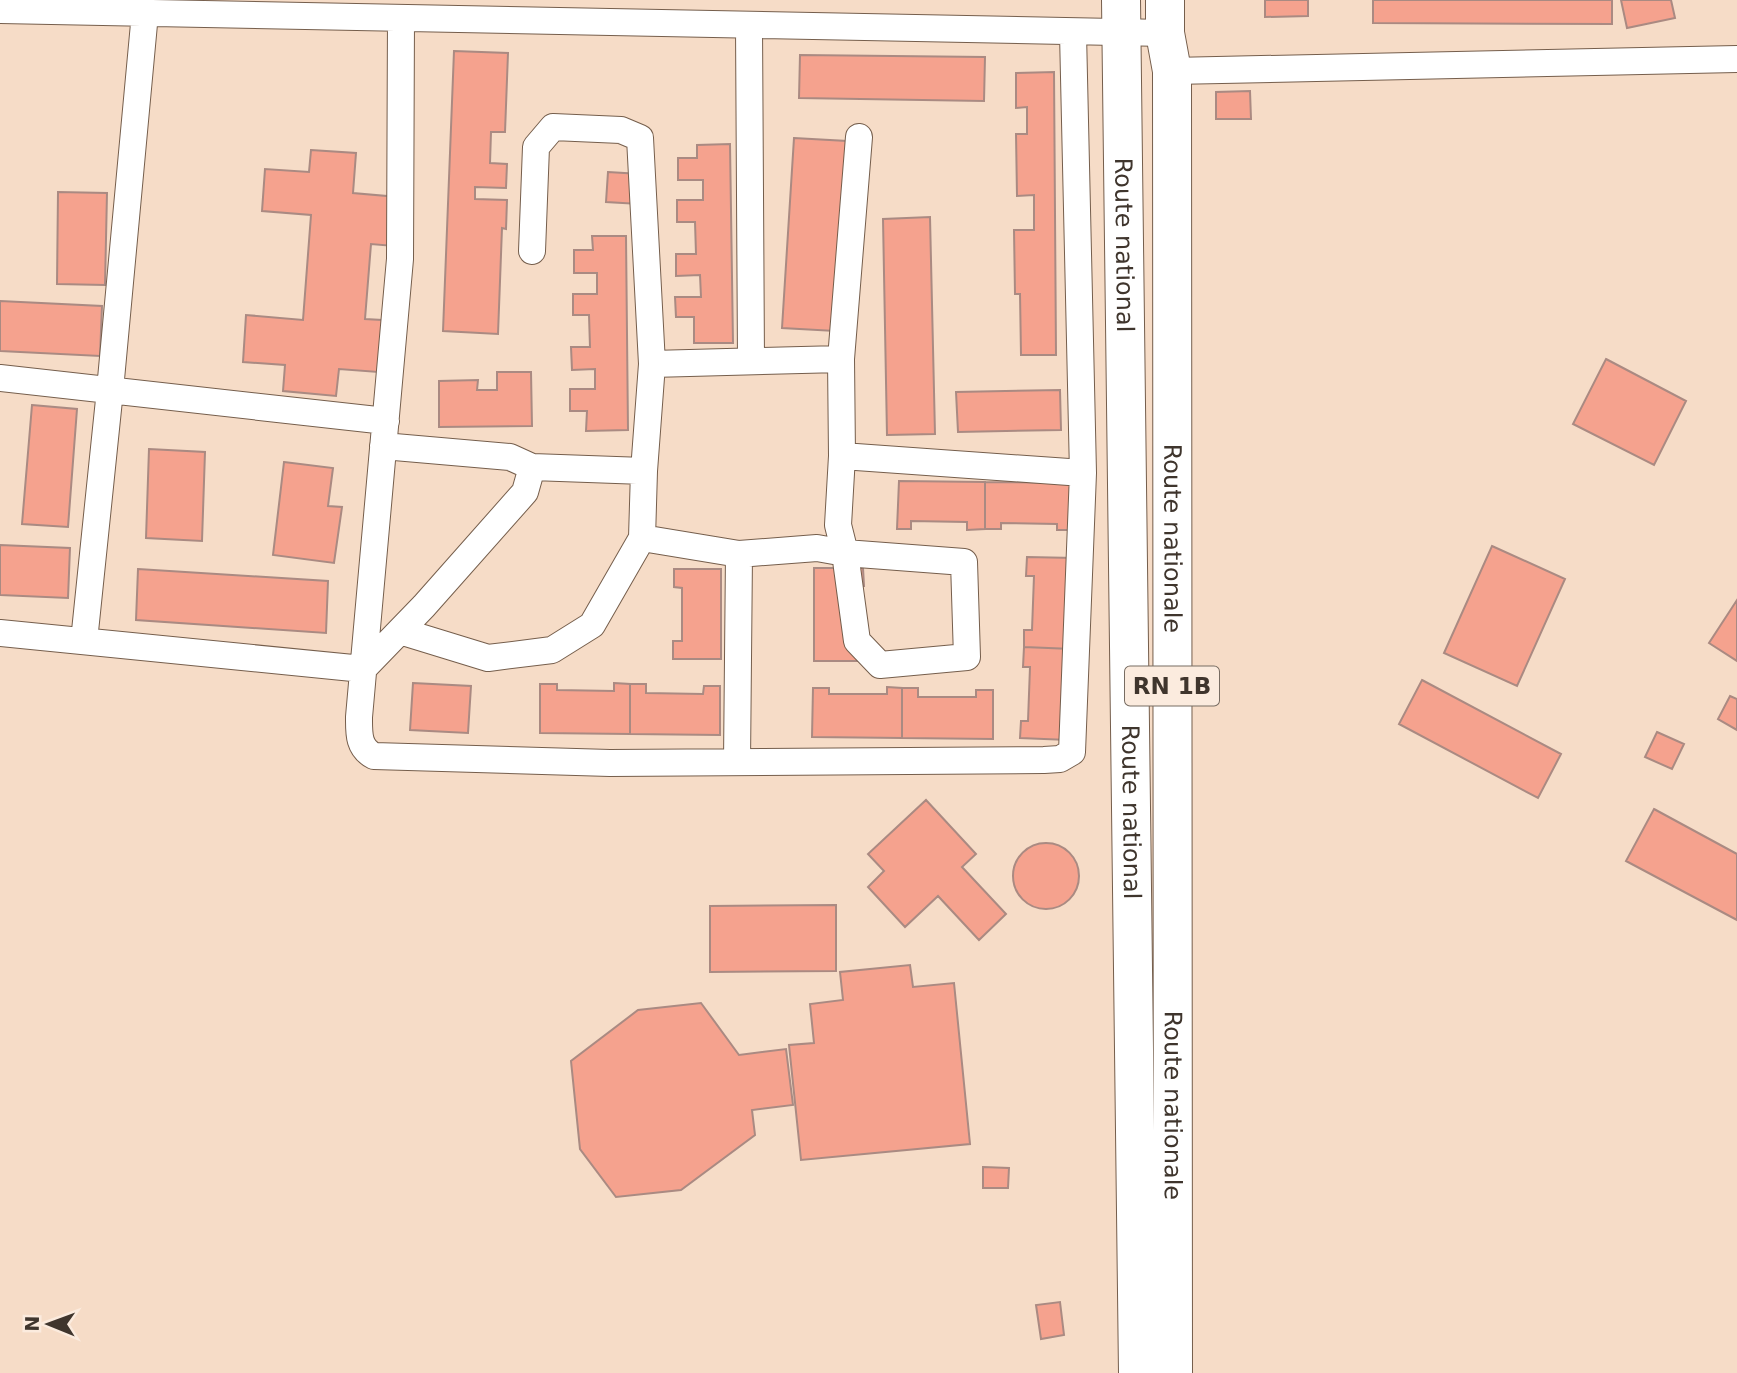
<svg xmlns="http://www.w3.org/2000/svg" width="1737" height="1373" font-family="'DejaVu Sans',sans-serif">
<rect width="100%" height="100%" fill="#f6dcc7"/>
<path fill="#f5a28e" stroke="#aa8a82" stroke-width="2" d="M1265,0H1308V16L1265,17Z
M1373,0H1612V24L1373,23Z
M1621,0H1671L1675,18L1627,28Z
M454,51L508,53L505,132H491L490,163L507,164L506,188L475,187V199L507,200L506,229L502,228L498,334L443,331Z
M800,55L985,57L984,101L799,98Z
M1054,72L1056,355H1021L1020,294H1015L1014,230H1034V195L1017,196L1016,134H1027V107L1016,108V73Z
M1250,91L1251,119H1216V92Z
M794,138L847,141L835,331L782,328Z
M730,144L733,343H694V317H676L675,297H701L700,275L676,276V254H696L695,222H677V200H703V180H678V158H697V145Z
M311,150L356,153L353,193L398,197L394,246L371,244L365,319L382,320L378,372L339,369L336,396L283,391L285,365L243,362L246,315L303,320L311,215L262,211L265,169L309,172Z
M608,172L640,174L639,204L606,202Z
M58,192L107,193L105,285L57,284Z
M930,217L935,434L887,435L883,219Z
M592,236H626L628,430L586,431L587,411H570V389H595V369L572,370L571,347H590L589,315H573V294H597V273H574V250H593Z
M0,301L102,306L100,356L0,351Z
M1606,359L1686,401L1654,465L1573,424Z
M497,372H531L532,426L439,427V381L478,380L477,390H497Z
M1060,390L1061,430L958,432L956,392Z
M32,405L77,409L68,527L22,524Z
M149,449L205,452L202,541L146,538Z
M284,462L333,468L328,506L342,507L334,563L273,555Z
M899,481L985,482V529L967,530V522L911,521V529H897Z
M985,482L1077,483V530H1057V524L1001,523V529H985Z
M0,545L70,548L68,598L0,595Z
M1492,546L1565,579L1517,686L1444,653Z
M1027,557L1075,558L1072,649L1024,647V630H1032L1034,576H1026Z
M814,568H863L864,586H852L861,661H814Z
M138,569L328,581L326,633L136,620Z
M674,569H721V659H673V641H682V588L674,587Z
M1737,600V661L1709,643Z
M1024,647L1072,649L1068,740L1020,738L1021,721H1028L1030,667H1023Z
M1422,680L1561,754L1538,798L1399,724Z
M413,683L471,686L468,733L410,730Z
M614,683L630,684V734L540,733V684H557V690L614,691Z
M630,684H646V693L703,694L704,686H720V735L630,734Z
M887,687L902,688V738L812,737L813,688H829V694H887Z
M902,688H918V697H976V690H993V739L902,738Z
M1730,696L1737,699V730L1718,719Z
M1657,732L1684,744L1672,769L1645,757Z
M926,800L976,854L962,867L1006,914L979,940L938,896L905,927L868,887L884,871L868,854Z
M1654,809L1737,854V920L1626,861Z
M1013 876a33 33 0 1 1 66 0a33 33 0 1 1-66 0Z
M836,905V971L710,972V906Z
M910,965L913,987L954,983L970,1144L801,1160L789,1045L814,1043L810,1004L843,1000L840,972Z
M701,1003L739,1055L786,1049L793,1105L752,1110L755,1135L681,1190L616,1197L580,1149L571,1061L638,1010Z
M983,1167L1009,1168L1008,1188H983Z
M1060,1302L1064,1335L1041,1339L1036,1305Z"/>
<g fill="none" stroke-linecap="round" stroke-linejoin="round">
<defs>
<path id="minor" d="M0,10L1165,33
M401,18L400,259L359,717C359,733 358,748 374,756L610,763L1044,760L1060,759L1072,752L1083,473L1073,33
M749,26L751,361
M1172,71L1737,59
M652,364L841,359
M0,378L386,421
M383,446L510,457L532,467L644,471
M842,456L1083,473
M642,538L739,554L817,548L845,553L964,562L967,657L880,665L857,641L845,553L838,525L842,456L841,359L859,137
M400,631L488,658L552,650L592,625L642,538L644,471L652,364L640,138L621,130L553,127L536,147L532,251
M0,633L363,669L424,606L525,492L532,467
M84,641L110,390L145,13
M737,762L739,554"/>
<g id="primary">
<path id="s1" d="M1121,0L1138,1373"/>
<path id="s2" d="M1165,0V33L1172,71L1173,1373"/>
</g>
</defs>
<use href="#minor" stroke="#755e4c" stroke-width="28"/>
<use href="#primary" stroke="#755e4c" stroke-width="40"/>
<use href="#minor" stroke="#fff" stroke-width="26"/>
<use href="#primary" stroke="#fff" stroke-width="38"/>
</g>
<g text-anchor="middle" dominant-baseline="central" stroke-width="7" stroke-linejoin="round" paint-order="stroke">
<rect fill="#fbebde" stroke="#776c62" stroke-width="2" x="1125" y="666.5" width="94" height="39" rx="5"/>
<g font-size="23" font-weight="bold" fill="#3f352d">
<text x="1172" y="686">RN 1B</text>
</g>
<g font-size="24" fill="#3f352d" stroke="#fbebde">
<text stroke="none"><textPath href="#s1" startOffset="245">Route national</textPath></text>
<text stroke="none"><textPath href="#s2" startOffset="539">Route nationale</textPath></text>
<text stroke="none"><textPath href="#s1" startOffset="812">Route national</textPath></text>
<text stroke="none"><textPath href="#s2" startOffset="1106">Route nationale</textPath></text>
</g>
</g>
<g transform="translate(49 1324) rotate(271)" stroke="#fbebde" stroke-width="5" paint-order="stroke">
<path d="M0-5L12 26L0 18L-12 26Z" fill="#3f352d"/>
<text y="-10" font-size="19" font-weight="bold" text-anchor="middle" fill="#3f352d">N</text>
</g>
</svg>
